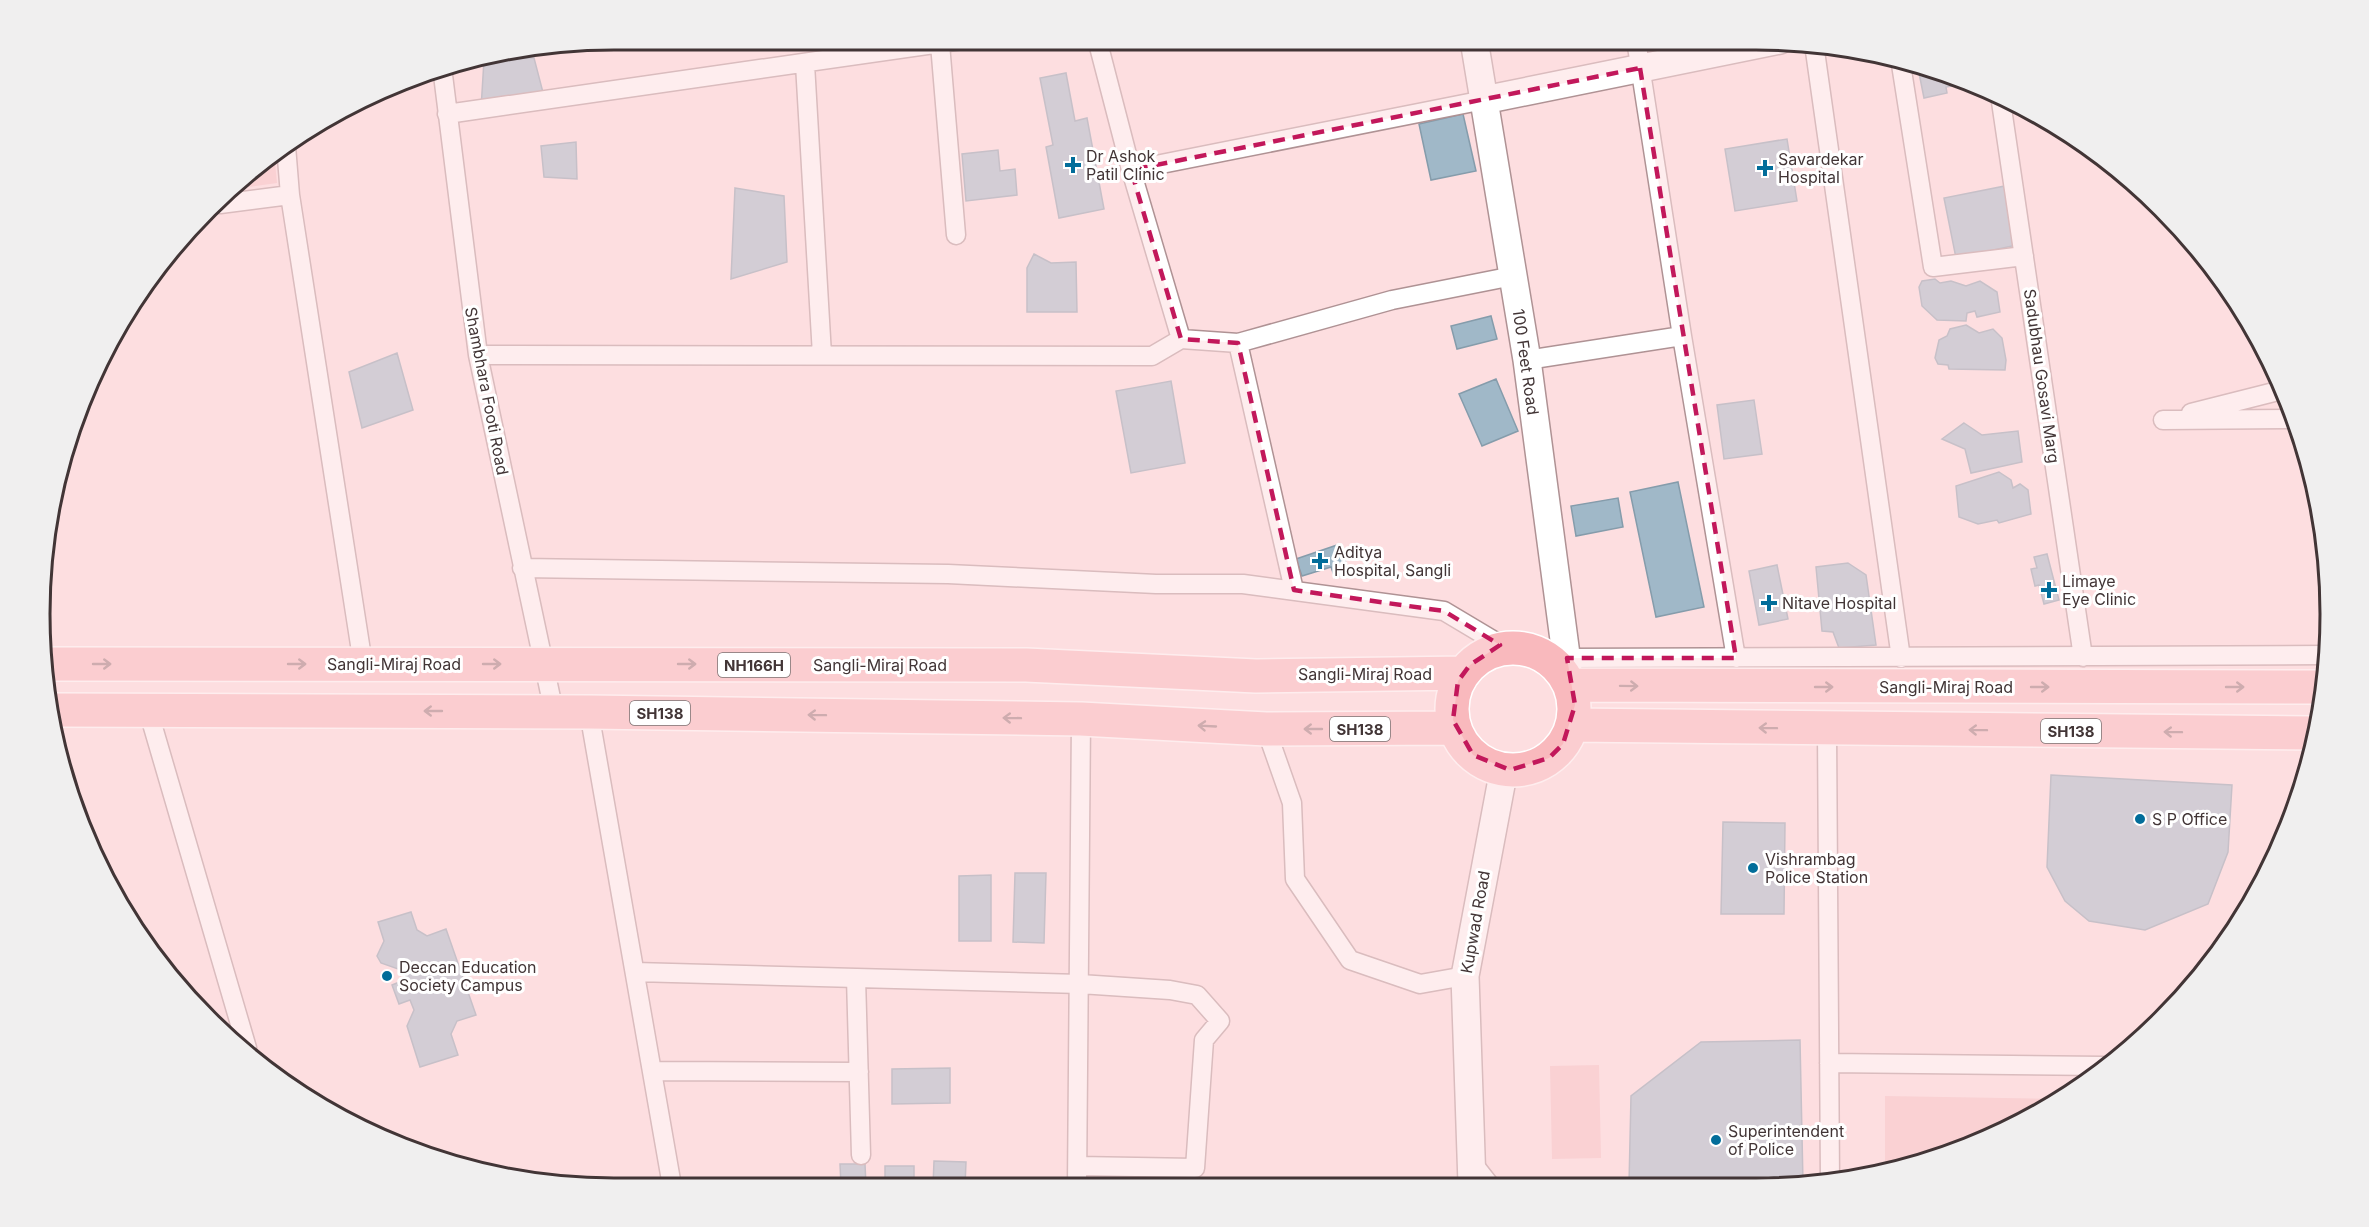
<svg xmlns="http://www.w3.org/2000/svg" width="2369" height="1227" font-family="Inter,sans-serif">
<rect width="100%" height="100%" fill="#fddee0"/>
<path fill="#f5c1c4" d="M274,152L277,183L235,189L263,158Z
M1599,1065L1601,1158L1552,1159L1550,1066Z
M1885,1096L2060,1099L1975,1144L1885,1169Z"/>
<path fill="#a0b8c8" stroke="#859cab" stroke-width="1.5" d="M502,57L534,58L545,100L481,109L484,60Z
M1917,63L1969,83L1946,87L1947,93L1924,98Z
M1066,73L1075,121L1087,118L1104,209L1059,218L1046,147L1053,145L1040,78Z
M1463,114L1476,171L1431,180L1419,124Z
M1787,139L1797,201L1735,211L1725,149Z
M576,142L577,179L544,177L541,146Z
M998,150L1000,171L1015,169L1017,195L966,201L962,154Z
M2005,186L2017,245L1956,258L1944,198Z
M735,188L784,196L787,262L731,279Z
M1034,254L1051,263L1076,262L1077,312H1027V268Z
M1935,279L1940,283L1951,281L1966,286L1980,281L1997,292L2000,312L1977,317L1975,311L1967,313L1966,321L1937,320L1922,306L1919,287L1922,281Z
M1491,316L1497,339L1457,349L1451,326Z
M1966,325L1979,333L1993,329L2002,338L2006,360L2005,370L1949,369L1948,365L1938,364L1935,358L1939,340L1947,336L1950,329Z
M2254,328L2263,349L2258,350Z
M397,353L413,410L362,428L349,372Z
M1496,379L1518,431L1482,446L1459,394Z
M1171,381L1185,463L1131,473L1116,391Z
M1754,400L1762,454L1724,459L1717,405Z
M1964,423L1982,435L2018,431L2022,462L1971,473L1965,449L1942,439Z
M1999,472L2011,480L2013,488L2020,484L2028,490L2031,514L1999,523L1997,520L1978,524L1959,517L1956,486Z
M1678,482L1704,607L1656,617L1630,492Z
M1618,498L1623,527L1576,536L1571,506Z
M1340,544L1349,573L1335,578L1331,567L1302,576L1296,559Z
M2047,554L2059,600L2044,604L2039,585L2035,586L2031,569L2037,568L2034,557Z
M1848,563L1866,575L1876,645L1839,648L1833,632L1822,631L1816,567Z
M1777,565L1788,619L1759,625L1749,571Z
M2051,775L2232,785L2228,852L2208,904L2145,930L2089,921L2065,901L2047,867Z
M1723,822L1785,823L1784,914H1721Z
M1015,873H1046L1044,943L1013,942Z
M991,875V941H959V876Z
M411,912L417,930L427,936L446,929L476,1015L457,1021L451,1034L458,1055L420,1067L407,1026L414,1010L410,1000L399,1004L392,985L407,979L404,971L381,963L377,956L384,941L378,922Z
M1800,1040L1803,1183L1629,1184L1631,1096L1701,1042Z
M950,1068V1103L892,1104V1069Z
M934,1161L966,1162L965,1186H933Z
M840,1164H865L866,1186H841Z
M885,1166H914V1186H885Z"/>
<g fill="none" stroke-linecap="round" stroke-linejoin="round">
<defs>
<path id="street" d="M1097,39L1131,170L1484,100
M1636,40L1682,336L1736,658
M940,44L956,235
M1814,44L1901,658
M1900,58L1933,267L2024,256
M805,64L822,355
M442,67L478,355L554,712
M2000,95L2083,657
M447,114L969,39
M286,146L290,195L363,664
M1131,170L1181,339L1238,343L1294,590
M220,204L290,195
M1238,343L1392,300L1513,276
M478,355L1152,356L1181,339
M1527,360L1682,336
M2191,413L2282,390
M2163,420L2295,419
M522,568L948,574L1156,584H1243L1444,611L1506,648
M1567,658L2328,655
M148,710L247,1048
M589,712L672,1186
M1266,729L1292,803L1295,879L1350,960L1420,984L1465,976
M1827,729L1830,1183
M635,972L1080,984L1170,990L1197,995L1220,1021L1204,1040L1195,1168L1078,1166
M856,978L861,1155
M1829,1063L2103,1066
M653,1071L859,1072
M1471,1161L1489,1184
M1077,1185L1081,719"/>
<path id="secondary" d="M1474,40L1527,360L1570,685
M1484,100L1780,40
M1472,1184L1465,976L1504,769"/>
<path id="highway" d="M1452 709a61 61 0 1 1 122 0a61 61 0 1 1-122 0Z
M43,664L1026,665L1256,676L1464,673
M1570,685L2323,687
M54,710L589,712L1081,719L1266,729L1455,728
M1572,725L2315,733"/>
</defs>
<use href="#street" stroke="#af9294" stroke-width="21"/>
<use href="#secondary" stroke="#af9294" stroke-width="30"/>
<use href="#highway" stroke="#fff" stroke-width="36"/>
<use href="#street" stroke="#fff" stroke-width="18"/>
<use href="#secondary" stroke="#fff" stroke-width="27"/>
<use href="#highway" stroke="#f9b9bd" stroke-width="33"/>
</g>
<defs><path id="oneway-shaft" d="M-6 0H5M1.5-3L5.5 0L1.5 3" fill="none" stroke-width="1.6" stroke-linecap="round" stroke-linejoin="round" transform="scale(1.5)"/></defs>
<g stroke="#947073">
<use href="#oneway-shaft" transform="translate(102 664)"/>
<use href="#oneway-shaft" transform="translate(297 664)"/>
<use href="#oneway-shaft" transform="translate(492 664)"/>
<use href="#oneway-shaft" transform="translate(687 664)"/>
<use href="#oneway-shaft" transform="translate(1629 686) rotate(1)"/>
<use href="#oneway-shaft" transform="translate(1824 687)"/>
<use href="#oneway-shaft" transform="translate(2040 687)"/>
<use href="#oneway-shaft" transform="translate(2235 687)"/>
<use href="#oneway-shaft" transform="translate(433 711) rotate(-180)"/>
<use href="#oneway-shaft" transform="translate(817 715) rotate(-179)"/>
<use href="#oneway-shaft" transform="translate(1012 718) rotate(-179)"/>
<use href="#oneway-shaft" transform="translate(1207 726) rotate(-177)"/>
<use href="#oneway-shaft" transform="translate(1768 728) rotate(-179)"/>
<use href="#oneway-shaft" transform="translate(1313 729) rotate(180)"/>
<use href="#oneway-shaft" transform="translate(1978 730) rotate(-179)"/>
<use href="#oneway-shaft" transform="translate(2173 732) rotate(-179)"/>
</g>
<path d="M0 0H2369V1227H0ZM1640,68L1736,658H1567L1575,705L1563,744L1549,758L1510,770L1473,755L1453,720L1458,681L1470,665L1500,645L1444,611L1294,590L1238,343L1181,339L1131,170Z" fill="#fddee0" fill-opacity=".55" fill-rule="evenodd"/>
<path fill="none" stroke="#c2185b" stroke-width="4.5" stroke-dasharray="12 8" stroke-linejoin="round" d="M1640,68L1736,658H1567L1575,705L1563,744L1549,758L1510,770L1473,755L1453,720L1458,681L1470,665L1500,645L1444,611L1294,590L1238,343L1181,339L1131,170Z"/>
<g fill="#026d9a" stroke="#fff" stroke-width="2">
<path d="M1070 156h6v6h6v6h-6v6h-6v-6h-6v-6h6z"/>
<path d="M1762 159h6v6h6v6h-6v6h-6v-6h-6v-6h6z"/>
<path d="M1317 552h6v6h6v6h-6v6h-6v-6h-6v-6h6z"/>
<path d="M2046 581h6v6h6v6h-6v6h-6v-6h-6v-6h6z"/>
<path d="M1766 594h6v6h6v6h-6v6h-6v-6h-6v-6h6z"/>
<circle cx="2140" cy="819" r="6"/>
<circle cx="1753" cy="868" r="6"/>
<circle cx="387" cy="976" r="6"/>
<circle cx="1716" cy="1140" r="6"/>
</g>
<g text-anchor="middle" dominant-baseline="central" stroke-width="6" stroke-linejoin="round" paint-order="stroke">
<g fill="#fff" stroke="#7b7272" stroke-width="1.5">
<rect x="718" y="653" width="72" height="24" rx="4.5"/>
<rect x="630" y="701" width="60" height="24" rx="4.5"/>
<rect x="1330" y="717" width="60" height="24" rx="4.5"/>
<rect x="2041" y="719" width="60" height="24" rx="4.5"/>
</g>
<g font-size="15" font-weight="bold" fill="#423536">
<text x="754" y="665">NH166H</text>
<text x="660" y="713">SH138</text>
<text x="1360" y="729">SH138</text>
<text x="2071" y="731">SH138</text>
</g>
<g font-size="16" fill="#423536" stroke="#fff" text-anchor="start">
<text x="1086" y="156">Dr Ashok<tspan x="1086" dy="18">Patil Clinic</tspan></text>
<text x="1778" y="159">Savardekar<tspan x="1778" dy="18">Hospital</tspan></text>
<text x="1334" y="552">Aditya<tspan x="1334" dy="18">Hospital, Sangli</tspan></text>
<text x="2062" y="581">Limaye<tspan x="2062" dy="18">Eye Clinic</tspan></text>
<text x="1782" y="603">Nitave Hospital</text>
<text x="2152" y="819">S P Office</text>
<text x="1765" y="859">Vishrambag<tspan x="1765" dy="18">Police Station</tspan></text>
<text x="399" y="967">Deccan Education<tspan x="399" dy="18">Society Campus</tspan></text>
<text x="1728" y="1131">Superintendent<tspan x="1728" dy="18">of Police</tspan></text>
</g>
<g font-size="16" fill="#423536" stroke="#fff">
<text transform="translate(1526 362) rotate(82)">100 Feet Road</text>
<text transform="translate(2042 376) rotate(82)">Sadubhau Gosavi Marg</text>
<text transform="translate(487 391) rotate(79)">Shambhara Footi Road</text>
<text x="394" y="664">Sangli-Miraj Road</text>
<text x="880" y="665">Sangli-Miraj Road</text>
<text x="1365" y="674">Sangli-Miraj Road</text>
<text x="1946" y="687">Sangli-Miraj Road</text>
<text transform="translate(1475 922) rotate(-80)">Kupwad Road</text>
</g>
</g>
<path d="M0 0H2369V1227H0ZM614 50H1756A564 564 0 0 1 2320 614V614A564 564 0 0 1 1756 1178H614A564 564 0 0 1 50 614V614A564 564 0 0 1 614 50Z" fill="#f0efef" fill-rule="evenodd"/>
<path fill="none" stroke="#423536" stroke-width="3" d="M614 50H1756A564 564 0 0 1 2320 614V614A564 564 0 0 1 1756 1178H614A564 564 0 0 1 50 614V614A564 564 0 0 1 614 50Z"/>
</svg>
